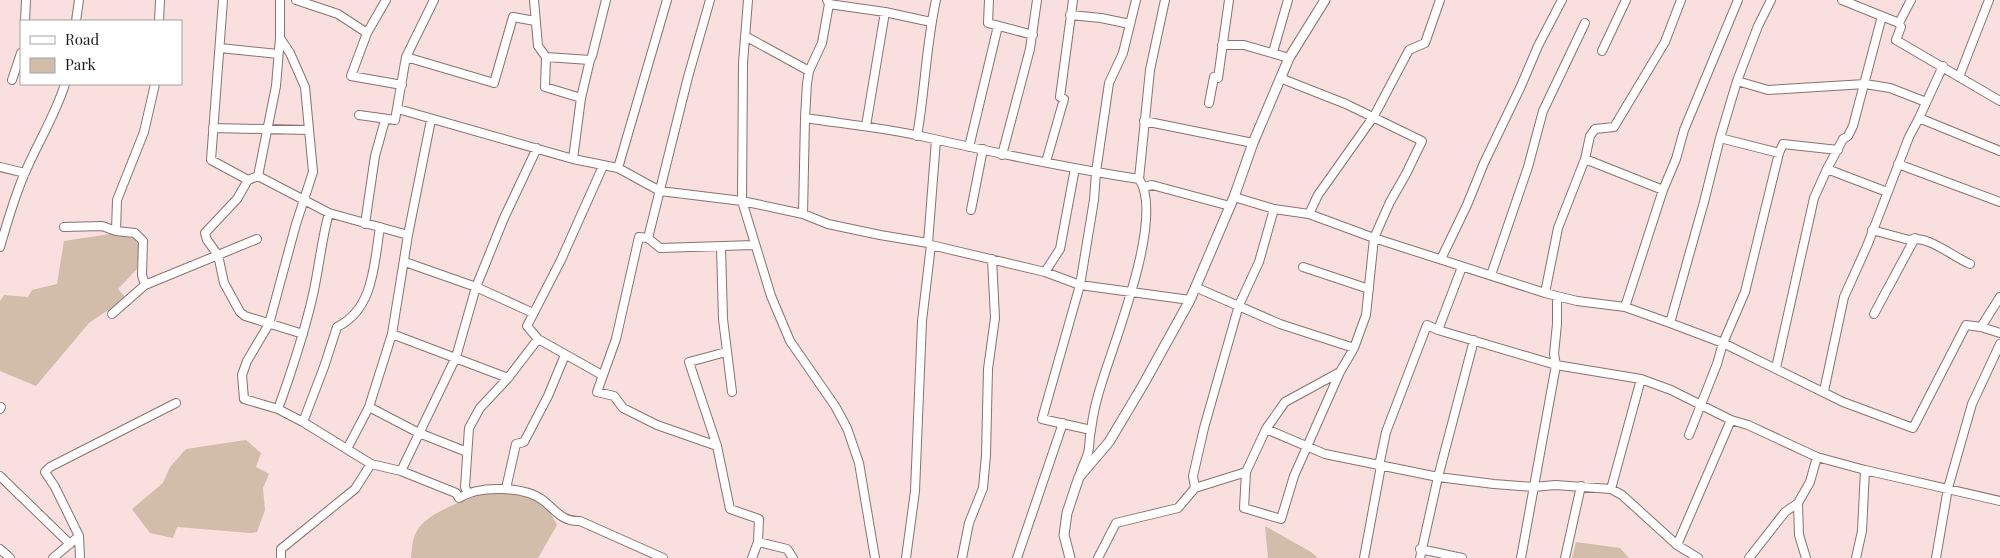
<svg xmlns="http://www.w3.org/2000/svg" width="2000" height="558" font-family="'Playfair Display',serif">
<rect width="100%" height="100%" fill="#f9dfde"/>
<path fill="#d1bdaa" d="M110,234L134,238L140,248L137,269L118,289L126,298L89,323L36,386L0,371V301L4,295L28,297L32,290L57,284L64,241Z
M246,440L261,453L256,467L269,474L263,488L265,510L257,532L250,533L177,527L173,538L150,533L132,509L163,483L170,467L186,449Z
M485,493H521L546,505L557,525L538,558H411C412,550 412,538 417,531C427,512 466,500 485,493Z
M1265,526L1311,552L1318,558H1268Z
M1576,542L1620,548L1629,558H1572Z"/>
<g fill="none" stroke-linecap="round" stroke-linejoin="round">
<defs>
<path id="minor" d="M223,0L211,160L248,180L258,176L329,213L408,235
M296,0L338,14L367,33
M386,0L367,33L351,76L402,85
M534,0L538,46L546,57L545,87L581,98
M710,0L688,77L648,238L639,237L616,339L597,392L614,396L623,408L657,425L717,446
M748,0L743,63L742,201L771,296L790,341L835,406L847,428L859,463L875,558
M989,0L988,23L1033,35
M1842,0L1899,23L1911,0
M829,4L885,12L931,22
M1070,15L1101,18L1130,24
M25,21L26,0
M76,21L79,0
M159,21L160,0
M1899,23L1901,27L1896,40L2000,101
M745,36L809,71
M280,38L290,53L305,87L313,172L296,224L269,324L247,361L242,375L244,399L278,409L303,422L371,464L401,471L456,493L459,498C479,485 525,486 544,501C556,511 563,522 580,521L663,558
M1222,45H1244L1289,58
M220,48L278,54
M1602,51L1626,0
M1273,52L1288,0
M406,57L494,83L513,17L535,21
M546,57L590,60
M1959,77L1989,0
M12,80L21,53
M1737,81L1768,90L1865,84L1890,88L1926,102
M1209,103L1214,77L1218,78L1229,0
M398,109L573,159L618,168L660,191L742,201L803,214L828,224L880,235L928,243L931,245L1045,272L1080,285L1190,300
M359,115L395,120L406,57L434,0
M805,118C845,124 886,128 925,137C996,153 1067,168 1139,179
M1919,118L2000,151
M1144,121L1253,143
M866,126L885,12
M213,128L309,130
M917,136C925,91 926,45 936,0
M1720,138L1779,153
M969,147L998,26
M1002,155L1030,49L1037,0
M573,159L581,98L590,60L592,56L606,0
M1585,159L1663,190
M1046,162L1064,99L1060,97L1073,0
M1898,164L2000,202
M0,167L25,173
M618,168L667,0
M1827,169L1887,192
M258,176L276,86L280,38V0
M248,180L237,199L205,233L207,240L218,255L224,283L240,312L245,316L303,334
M1144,187L1152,185L1230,206
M1234,197L1274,209L1309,214L1374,238L1545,293L1577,301L1625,307L1670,323L1723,343L1843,402L1913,428L1966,325L1981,327L2000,333
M971,210L983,149
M803,214L805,118L807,83L809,71L822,43L829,4L827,0
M1309,214L1318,195L1374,116L1409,50L1425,43L1440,0
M365,224L375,156L385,120
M64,227L102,226L116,231L135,233L143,241L142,275L145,285L257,239
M1872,230L1909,240C1927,234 1953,257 1970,264
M116,231L117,200L144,132L155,84
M648,238L660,248L754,245
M928,243L936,140
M0,247C7,223 14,198 24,175C37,144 55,116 65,84
M721,247L723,319L732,392
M1441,259L1467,205L1484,163L1521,86L1538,46L1562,0
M405,262L476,287L533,313
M1303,267L1369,289
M1462,267L1438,330L1556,365L1641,379L1671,390L1731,420L1748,425L1817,457L1865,470L2000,501
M1045,272L1060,249L1075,168
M1491,275L1528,167L1543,111L1585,23
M1195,287L1280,324L1354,348
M1545,293L1558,228L1585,159L1590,136L1595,129L1614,127L1665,42L1681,0
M1625,307L1663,190L1676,159L1684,130L1738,0
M112,314L145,285
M1874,314L1915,238
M1670,323L1704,202L1720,138L1737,81L1758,26L1771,0
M1981,327L2000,297
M392,334L508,378
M726,352L689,362L717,446L730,509L759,519L758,542L752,558
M1776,368L1814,198L1827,169L1843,139L1848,136L1853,126L1882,16
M602,375L538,339L527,326L561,260L603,166
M1824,391L1844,297L1867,246L1909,137L1919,118L1943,66
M369,407L419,433L467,452
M0,409L1,407
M278,409C291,373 303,337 312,299C319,270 321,241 329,213
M303,422L324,367L337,327C374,309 374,264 380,227
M1266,429L1325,454L1438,477L1494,484L1534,487L1555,485L1611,489L1622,495L1677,545L1698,558
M1091,430L1042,419L1080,285L1094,200L1096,172L1109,83L1123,53L1136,0
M1689,435L1717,364L1723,343L1745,292L1779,153L1783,144L1838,150
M347,449L369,407L392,334L408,235L431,120
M1379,466L1386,432L1427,325L1438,330
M401,471L456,357L476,287L504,218L537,148
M1246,472L1244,508L1281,519L1294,476L1340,372
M1080,474C1082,467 1086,460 1088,453C1090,446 1089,438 1091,430C1093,414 1097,397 1102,382C1115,339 1165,216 1139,179L1150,70L1165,0
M0,476L70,544
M1195,488L1193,476L1204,428L1239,305L1259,262L1274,209
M508,489L507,484L516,444L524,442L548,396L565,355
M1611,489L1641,379
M468,494L465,487L469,428L480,408L508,378L538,339
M1798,503L1799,535L1806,558
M79,536L80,558
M758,542L787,549L793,558
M1677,545L1731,420
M0,549L10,558
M1420,549L1462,558
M53,558L79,536L55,487L45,472L50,467L176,403
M281,558V549L355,489L371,464
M906,558L915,491L922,321L931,245
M962,558L969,523L983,488L986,455L988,369L995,318L992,259
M1017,558L1063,423
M1098,558L1116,523L1178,508L1195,488L1246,472L1266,429L1285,402L1340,372L1354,348L1366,315L1374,238L1390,202L1406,174L1422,141L1346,104L1280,78
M1364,558L1381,466
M1420,558L1438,477L1474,340
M1521,558L1556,365L1554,354L1557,324V296
M1565,558L1581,486
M1749,558L1785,512L1798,503L1810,482L1817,457
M1856,558L1862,531L1865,470
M1936,558L1948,488L1972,404L2000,344"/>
<path id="tertiary" d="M1070,558L1064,535L1067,513L1079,477L1109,442L1143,385L1190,300L1234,197L1253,143L1289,58L1325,0"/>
</defs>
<use href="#minor" stroke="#897271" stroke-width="10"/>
<use href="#tertiary" stroke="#897271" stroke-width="11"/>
<use href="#minor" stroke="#fff" stroke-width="8"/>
<use href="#tertiary" stroke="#fff" stroke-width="9"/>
</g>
<rect x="20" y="20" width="162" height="65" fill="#ffffff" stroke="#a5a2a2"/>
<rect x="30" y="36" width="25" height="8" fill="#ffffff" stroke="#a5a2a2"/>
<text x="65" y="45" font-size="15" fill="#1f1616">Road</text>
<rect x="30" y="58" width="25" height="15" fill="#d1bdaa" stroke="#a5a2a2"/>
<text x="65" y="70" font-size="15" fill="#1f1616">Park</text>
</svg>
